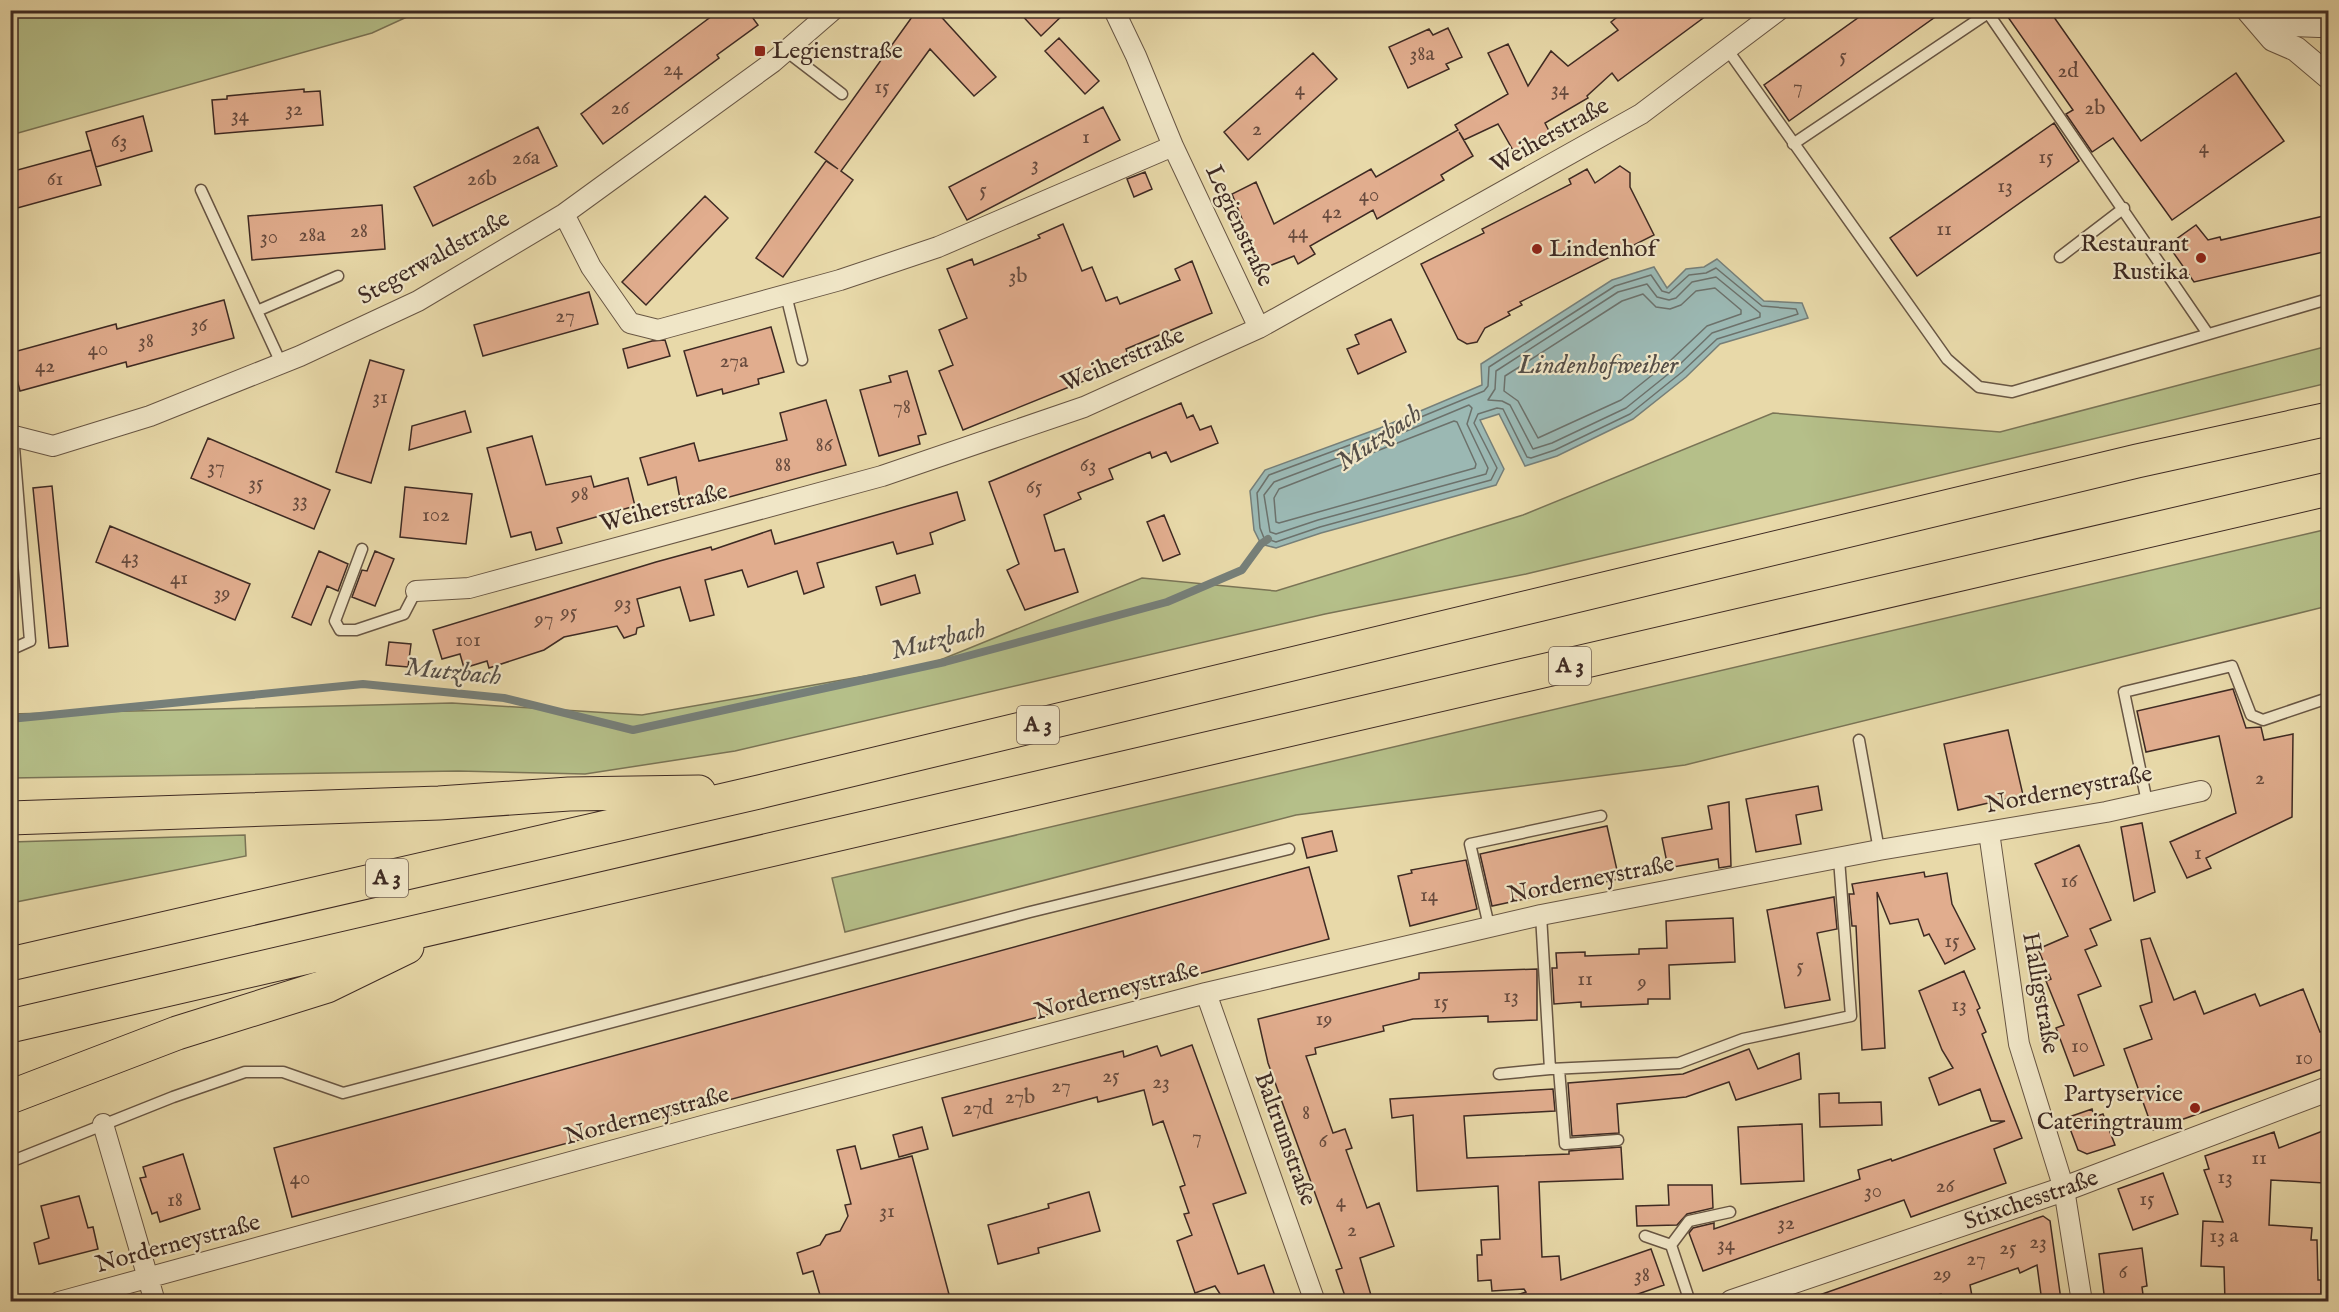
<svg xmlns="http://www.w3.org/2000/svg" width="2339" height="1312" font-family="'IM FELL English',serif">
<rect width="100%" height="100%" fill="#e8d9a9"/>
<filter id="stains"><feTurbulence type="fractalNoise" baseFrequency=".00333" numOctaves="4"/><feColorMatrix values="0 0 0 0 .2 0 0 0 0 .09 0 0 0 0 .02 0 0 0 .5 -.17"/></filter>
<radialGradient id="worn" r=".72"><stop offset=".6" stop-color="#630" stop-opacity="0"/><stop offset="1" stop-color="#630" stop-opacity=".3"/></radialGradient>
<path fill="#b5bf89" stroke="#7a7456" stroke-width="1.5" d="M11,10H420V11L372,33L11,135Z
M2328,346V383L1526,574L1325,614L735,751L585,774L458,771L11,778V714L452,703L642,715L928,665L1142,578L1276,591L1523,515L1773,413L2000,432Z
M2328,529V606L1685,765L1296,815L845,932L832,878Z
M245,835L246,856L11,903V842Z"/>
<path fill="#9bb8b3" stroke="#767f79" stroke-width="1.5" d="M1717,259L1764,301L1802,303L1808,318L1720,344L1686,377L1633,419L1557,456L1525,466L1499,414L1480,420L1504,469L1496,485L1321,533L1276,548L1261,544L1254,530L1250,491L1265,470L1380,428L1482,385L1481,364L1612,280L1654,267L1667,288L1686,269L1704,267Z"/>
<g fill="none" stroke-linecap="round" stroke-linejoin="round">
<path stroke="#6c716b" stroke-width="1.5" d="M1716,268L1762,306L1796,309L1798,314L1717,339L1682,372L1630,414L1555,450L1531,458L1527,457L1503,409L1497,408L1478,414L1474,423L1497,468L1491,480L1320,527L1276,542L1264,538L1260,528L1257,493L1269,475L1382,433L1484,391L1488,386L1489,367L1615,286L1651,275L1662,291L1669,293L1689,275L1706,273Z
M1716,277L1760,313V317L1712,333L1677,367L1626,408L1552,443L1533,449L1510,405L1502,401L1488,400L1495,389L1496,371L1618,292L1647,284L1657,297L1669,300L1676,298L1692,282Z
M1715,288L1741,310V314L1707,326L1671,360L1621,400L1538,438L1518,401L1504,391L1505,376L1622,301L1643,294L1656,307L1670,309L1681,305L1696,291Z
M1469,405L1472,408L1467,424L1488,468L1486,474L1318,520L1276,534L1270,532L1264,495L1274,482L1385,440Z
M1454,421L1457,422L1476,464L1475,468L1279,523L1276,522L1274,498L1279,489Z"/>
<path stroke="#767f79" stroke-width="8" d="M10,719L363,684L504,698L633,730L945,662L1167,602L1242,570L1261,544L1268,539"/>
</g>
<path fill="#e1ad8e" stroke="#3e2a23" stroke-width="1.5" d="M720,10H747L758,25L717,55L719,58L603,144L581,114Z
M917,10H935L996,77L974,96L930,49L841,171L853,180L783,277L756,258L826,161L838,169L815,152Z
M1017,10H1068L1041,36Z
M1626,10H1714L1618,81L1612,73L1587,96L1588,98L1545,123L1553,139L1518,159L1498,124L1464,140L1459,132L1473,156L1441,175L1444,180L1377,219L1373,210L1310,246L1315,254L1298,264L1294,256L1259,270L1240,225L1244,224L1232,194L1256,182L1274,224L1371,169L1376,177L1458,130L1455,125L1508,94L1488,53L1508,44L1528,86L1551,51L1568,66L1618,30L1611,22Z
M1869,10H1945L1789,121L1764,85Z
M2003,10H2049L2141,141L2236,73L2284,141L2172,220L2113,138L2092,152L2066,114L2073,110Z
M1448,28L1462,57L1446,64L1449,69L1408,88L1389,47L1429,29L1433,35Z
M1059,38L1099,81L1085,94L1045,51Z
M1313,53L1337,79L1248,160L1224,132Z
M304,89V92L320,91L323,125L215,134L212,100L227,99V96Z
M1103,107L1120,140L967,220L949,187Z
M143,116L152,151L96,167L86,132Z
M2054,123L2079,161L1917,276L1890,238Z
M538,127L557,166L433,226L414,187Z
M91,150L101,185L10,210V172Z
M1620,166L1630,173V187L1654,235L1520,302L1522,305L1508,312L1510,315L1485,328L1477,342L1467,344L1458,339L1421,264L1484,233L1482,229L1571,184L1569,179L1587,169L1595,183Z
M1145,172L1152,189L1134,197L1127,179Z
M705,196L728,218L646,305L622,282Z
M382,205L385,249L252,260L248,216Z
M2328,215V251L2194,282L2168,245L2196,225L2208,240L2220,237L2221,240Z
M1063,224L1082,271L1092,267L1106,301L1117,297L1120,304L1180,280L1175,269L1192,261L1212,313L1126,349L1131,362L963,430L939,371L953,365L939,330L967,318L947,269L972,259L974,265L1040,238L1038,235Z
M589,292L598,324L483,356L474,325Z
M224,300L234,338L127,367L126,362L20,391L10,353L116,324L117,329Z
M1391,319L1406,352L1358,374L1347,349L1359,344L1355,335Z
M771,327L784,372L758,379L759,384L723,394L722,389L697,396L684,351Z
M665,340L670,356L628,368L623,349L652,341Z
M370,360L404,370L371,483L336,472Z
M907,371L926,434L918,436L920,444L879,456L860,390L891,382L889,376Z
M826,400L846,465L682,510L676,477L648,485L640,458L694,443L699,461L787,440L780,413Z
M1181,403L1187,418L1193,415L1200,430L1211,426L1218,443L1171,462L1166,452L1152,458L1150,452L1109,469L1113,479L1078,493L1081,499L1044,515L1055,551L1064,549L1078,592L1025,610L1007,570L1019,564L989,482Z
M465,411L471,432L409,450L412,426Z
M532,436L546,485L591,476L594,487L628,478L635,506L557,528L562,543L536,550L531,532L511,537L487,448Z
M208,438L330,490L314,529L191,478Z
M52,486L68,646L49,648L33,488Z
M405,487L472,494L466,544L400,537Z
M957,492L965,520L930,533L933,544L897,554L893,542L817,563L824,587L804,594L797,571L748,587L742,570L705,580L714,615L690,621L680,587L637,599L644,626L637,628L636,634L624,638L617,626L564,637L544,650L489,668L487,661L464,668L460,654L442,659L433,630L656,562L711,547L712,550L771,530L775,544Z
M1164,515L1180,554L1163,561L1147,522Z
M110,526L250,584L235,620L96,562Z
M319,551L348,564L338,591L327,586L311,625L292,617Z
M375,551L394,559L375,606L352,597L362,570L367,571Z
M915,575L920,593L881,605L876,587Z
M389,642L411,644L408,667L386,665Z
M2233,689L2246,728L2261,727L2264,740L2293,734L2292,817L2206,858L2211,868L2187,878L2170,842L2236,813L2219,736L2146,752L2137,711Z
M2008,730L2023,795L1958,810L1944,744Z
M1818,786L1822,810L1796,815L1801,844L1756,852L1746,799Z
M1729,802L1731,866L1719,868L1718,859L1668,868L1662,838L1712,829L1708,806Z
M2142,823L2155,892L2134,901L2121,827Z
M1607,826L1619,879L1492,906L1480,854Z
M1332,831L1337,851L1307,858L1302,838Z
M2079,845L2111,920L2090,929L2097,945L2085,950L2101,986L2078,995L2104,1065L2074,1076L2056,1028L2064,1025L2046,981L2051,979L2038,949L2068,936L2035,864Z
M1466,860L1477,909L1410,926L1398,876L1412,873L1411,870Z
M1309,867L1329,939L292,1217L274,1148Z
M1924,872L1925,877L1947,873L1952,904L1975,949L1945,964L1929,934L1924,936L1918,919L1890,924L1877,892L1885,1048L1862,1050L1856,926H1852L1849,894H1854L1852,884Z
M1834,897L1837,929L1817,933L1830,1000L1785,1008L1767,910Z
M1733,918L1735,962L1669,965L1670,999H1648V1004L1581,1007V1002L1554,1004L1552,968H1557L1556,953L1585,952V956L1639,954V949L1667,948L1666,921Z
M2150,938L2174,1000L2195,991L2204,1014L2255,994L2260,1006L2303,989L2320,1032L2328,1029V1067L2153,1130L2124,1049L2152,1039L2140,1006L2152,1002L2141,940Z
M1537,969V1020L1488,1022V1016L1413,1019L1383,1026L1384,1031L1315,1048L1316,1054L1306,1056L1333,1133L1345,1129L1352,1148L1346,1150L1367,1208L1379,1203L1394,1246L1360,1258L1373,1302H1347L1336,1270L1342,1268L1268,1063L1258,1019L1419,979V973Z
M1964,971L1980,1008L1977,1010L1986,1032L1982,1034L2022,1138L1994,1149L2006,1183L1911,1217L1904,1200L1703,1271L1689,1233L1693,1228L1714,1223V1229L1860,1179L1858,1170L1891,1159L1892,1161L2005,1121H1991L1980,1089L1939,1105L1929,1078L1953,1068L1942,1050L1919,991Z
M1192,1045L1246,1193L1213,1204L1238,1274L1264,1265L1277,1302H1225L1215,1286L1195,1293L1177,1241L1192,1235L1184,1214L1189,1213L1180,1187L1185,1185L1163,1121L1153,1125L1144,1090L1098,1102L1097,1097L953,1136L942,1098L1123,1051L1124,1057L1157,1046L1161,1056Z
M1749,1049L1758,1069L1799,1053L1801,1079L1736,1100L1729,1082L1686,1097L1617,1104L1619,1133L1572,1136L1568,1083L1683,1074Z
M1553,1089L1555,1111L1464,1116L1467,1158L1569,1154V1151L1621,1147L1623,1179L1539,1182L1542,1257L1559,1256L1561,1280L1651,1249L1664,1285L1615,1302H1509L1508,1298L1526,1292L1524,1289L1492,1291L1491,1280L1478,1281L1477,1255H1482L1481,1240L1500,1239L1498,1186L1417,1191L1413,1115L1392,1118L1390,1099Z
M1839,1093V1103L1881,1102L1882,1125L1820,1127L1819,1094Z
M2092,1109L2094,1117L2103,1114L2115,1145L2087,1154L2078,1150L2066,1118Z
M1802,1124L1804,1181L1741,1184L1738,1127Z
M922,1127L928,1149L899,1157L893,1135Z
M2328,1129L2324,1183L2271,1180L2269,1225L2312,1228L2311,1240H2317L2318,1280H2321V1302H2225L2224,1267L2201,1266L2203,1221L2223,1222L2204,1170L2209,1169L2205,1156L2274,1132L2279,1148Z
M855,1146L861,1169L912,1156L950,1298L938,1302H822L813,1271L803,1274L797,1253L820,1245L826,1235L840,1231L848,1216L845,1205L851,1204L837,1150Z
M183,1154L200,1209L160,1222L157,1212L152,1214L140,1178L146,1177L143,1167Z
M2163,1173L2178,1214L2133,1230L2118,1189Z
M1668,1185H1712L1713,1208L1687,1214L1677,1225L1637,1226L1636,1206L1669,1205Z
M1089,1192L1100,1231L1038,1248L1039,1253L998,1264L988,1225L1049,1208L1048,1204Z
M79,1196L88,1228L93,1227L98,1249L39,1264L34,1243L49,1238L41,1206Z
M2043,1216L2050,1221L2061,1300L2042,1302L2037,1265L2020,1273L2018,1268L1970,1285L1973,1302H1943L1941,1294L1916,1302H1812L1811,1298Z
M2142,1248L2147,1286L2142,1287L2144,1302H2105L2099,1254Z"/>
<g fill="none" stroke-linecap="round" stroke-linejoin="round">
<defs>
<path id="service" d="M1727,49L1947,359L1979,387L2012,392L2328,299
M786,51L842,94
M1793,144L1988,13L2208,334
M201,190L281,363
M2060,257L2124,208
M786,295L802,360
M257,311L338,276
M362,549L335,621L340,630H356L404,614L416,591
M10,650L30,641L13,435
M1859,740L1879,850
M2147,802L2124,692L2232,666L2251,715L2263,720L2328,698
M1489,926L1470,844L1601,816
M1550,1069L1679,1063L1743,1039L1851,1016L1839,859
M1559,1069L1565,1144L1618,1140
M1499,1074L1550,1069L1541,915
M10,1162L173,1097L245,1072H283L343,1093L1030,912L1289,849
M1645,1236L1671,1245L1690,1302
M1671,1245L1689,1221L1730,1212"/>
<path id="minor" d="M1114,10L1136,56L1173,146L1259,328
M564,214L591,267L630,323L658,330L840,280L938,247L1173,146
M10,435L53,446L150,416L300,356L418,301L564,214L773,62L833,10
M416,591L469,588L882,476L1084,407L1259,328L1641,114L1779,10
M1989,832L2019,1044L2064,1189L2082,1302
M1206,993L1315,1302
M103,1124L155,1302
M59,1302L706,1125L1206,993L1541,915L1879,850L2106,812L2201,791"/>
<g id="tertiary">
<path d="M2249,11L2273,39L2296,49L2328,76"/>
<path d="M2252,13L2269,23L2319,25L2328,23"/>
<path id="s1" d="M1732,1302L2064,1189L2328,1089"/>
</g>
<path id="motorway" d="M10,818L439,803L569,794L699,792
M10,964L763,791L2137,461L2328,419
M10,1026L2328,489
M10,1097L177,1033L327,986L407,947"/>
</defs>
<use href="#service" stroke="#685644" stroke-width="13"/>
<use href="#minor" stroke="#685644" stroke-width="22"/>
<use href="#tertiary" stroke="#685644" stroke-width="26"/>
<use href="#motorway" stroke="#3e2a23" stroke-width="35"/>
<use href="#service" stroke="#f0e6c7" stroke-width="10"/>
<use href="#minor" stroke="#f0e6c7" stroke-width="20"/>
<use href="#tertiary" stroke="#f0e6c7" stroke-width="24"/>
<use href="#motorway" stroke="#e8d9a9" stroke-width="33"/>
</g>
<g fill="#8f2418" stroke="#f0e6c7" stroke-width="2">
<rect x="754" y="45" width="12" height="12" rx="3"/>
<circle cx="1537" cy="249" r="6"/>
<circle cx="2201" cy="258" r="6"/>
<circle cx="2195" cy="1108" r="6"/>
</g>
<g text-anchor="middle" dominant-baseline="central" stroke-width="4.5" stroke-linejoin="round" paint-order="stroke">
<g font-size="21" fill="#674b3e">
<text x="1422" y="54">38a</text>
<text x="1843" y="56">5</text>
<text x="673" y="69">24</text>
<text x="2068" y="71">2d</text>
<text x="882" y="87">15</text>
<text x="1798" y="87">7</text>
<text x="1300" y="89">4</text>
<text x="1560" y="89">34</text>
<text x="620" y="108">26</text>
<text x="2095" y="108">2b</text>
<text x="294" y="109">32</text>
<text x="240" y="115">34</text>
<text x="1257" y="129">2</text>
<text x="1086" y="137">1</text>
<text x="119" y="141">63</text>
<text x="2204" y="147">4</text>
<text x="2046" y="157">15</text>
<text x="526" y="158">26a</text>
<text x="1035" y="164">3</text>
<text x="55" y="179">61</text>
<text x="482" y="179">26b</text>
<text x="2005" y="186">13</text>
<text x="983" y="190">5</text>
<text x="1369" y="195">40</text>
<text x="1332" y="212">42</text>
<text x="1944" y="229">11</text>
<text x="359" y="231">28</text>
<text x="1298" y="232">44</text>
<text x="312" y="235">28a</text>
<text x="269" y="237">30</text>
<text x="1018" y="276">3b</text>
<text x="565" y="316">27</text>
<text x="199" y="325">36</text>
<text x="146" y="341">38</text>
<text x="98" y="349">40</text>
<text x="734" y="361">27a</text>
<text x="45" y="366">42</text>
<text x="380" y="397">31</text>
<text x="902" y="407">78</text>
<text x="824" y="445">86</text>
<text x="783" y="465">88</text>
<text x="1088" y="465">63</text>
<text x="216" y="467">37</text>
<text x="256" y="483">35</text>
<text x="1034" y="487">65</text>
<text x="580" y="494">98</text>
<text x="300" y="500">33</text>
<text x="436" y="515">102</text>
<text x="130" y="557">43</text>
<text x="179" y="578">41</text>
<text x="222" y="593">39</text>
<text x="623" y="603">93</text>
<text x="569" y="612">95</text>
<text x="544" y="619">97</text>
<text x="468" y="640">101</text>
<text x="2260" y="778">2</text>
<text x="2198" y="853">1</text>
<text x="2069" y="881">16</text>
<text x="1429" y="895">14</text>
<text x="1952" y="941">15</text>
<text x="1800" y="966">5</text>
<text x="1585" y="979">11</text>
<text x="1642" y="982">9</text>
<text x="1511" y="996">13</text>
<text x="1441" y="1002">15</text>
<text x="1959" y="1005">13</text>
<text x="1324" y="1019">19</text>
<text x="2080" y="1046">10</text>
<text x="2304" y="1058">10</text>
<text x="1111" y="1076">25</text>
<text x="1161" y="1082">23</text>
<text x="1061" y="1086">27</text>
<text x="1020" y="1097">27b</text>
<text x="978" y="1108">27d</text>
<text x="1306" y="1113">8</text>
<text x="1197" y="1137">7</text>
<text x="1323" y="1141">6</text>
<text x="2259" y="1158">11</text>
<text x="2225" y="1177">13</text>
<text x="300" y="1178">40</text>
<text x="1945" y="1186">26</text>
<text x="1873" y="1191">30</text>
<text x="2147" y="1199">15</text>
<text x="175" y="1200">18</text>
<text x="1341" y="1201">4</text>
<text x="887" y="1211">31</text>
<text x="1786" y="1223">32</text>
<text x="1352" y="1230">2</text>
<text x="2224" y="1236">13 a</text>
<text x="2038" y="1242">23</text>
<text x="1726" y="1244">34</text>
<text x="2008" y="1248">25</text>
<text x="1976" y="1259">27</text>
<text x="2123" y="1272">6</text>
<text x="1942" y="1274">29</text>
<text x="1642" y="1275">38</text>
</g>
<g fill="#f0e6c7" stroke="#736254" stroke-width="1.5">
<rect x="1549" y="647" width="42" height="38" rx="4.5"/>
<rect x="1017" y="706" width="42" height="38" rx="4.5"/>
<rect x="366" y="859" width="42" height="38" rx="4.5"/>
</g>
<g font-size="22" font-weight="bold" fill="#3e2a23">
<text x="1570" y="666">A 3</text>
<text x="1038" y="725">A 3</text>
<text x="387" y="878">A 3</text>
</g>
<g font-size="24" fill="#3e2a23" stroke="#f0e6c7" text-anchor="start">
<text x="772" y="51">Legienstraße</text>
<text x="2189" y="244" text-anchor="end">Restaurant<tspan x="2189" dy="28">Rustika</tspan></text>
<text x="1549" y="249">Lindenhof</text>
<text x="2183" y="1094" text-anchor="end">Partyservice<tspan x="2183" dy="28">Cateringtraum</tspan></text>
</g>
<g font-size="24" fill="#3e2a23" stroke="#f0e6c7">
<text transform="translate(1550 136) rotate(-29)">Weiherstraße</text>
<text transform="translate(1239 226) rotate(65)">Legienstraße</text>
<text transform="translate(434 258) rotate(-29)">Stegerwaldstraße</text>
<text transform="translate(1123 360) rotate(-23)">Weiherstraße</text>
<text transform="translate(664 508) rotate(-15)">Weiherstraße</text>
<text transform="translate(2069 790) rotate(-11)">Norderneystraße</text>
<text transform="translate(1591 880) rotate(-11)">Norderneystraße</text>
<text transform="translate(1117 991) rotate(-15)">Norderneystraße</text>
<text transform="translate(2040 993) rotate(80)">Halligstraße</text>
<text transform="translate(647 1116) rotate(-15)">Norderneystraße</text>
<text transform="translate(1285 1139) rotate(70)">Baltrumstraße</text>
<text stroke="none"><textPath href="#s1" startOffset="316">Stixchesstraße</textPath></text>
<text transform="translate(178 1244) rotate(-15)">Norderneystraße</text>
</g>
<g font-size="26" font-style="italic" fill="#554e47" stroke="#f0e6c7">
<text x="1598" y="365">Lindenhofweiher</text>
<text transform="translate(1379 438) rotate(-34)">Mutzbach</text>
<text transform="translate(938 640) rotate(-14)">Mutzbach</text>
<text transform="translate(453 672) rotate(6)">Mutzbach</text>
</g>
</g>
<rect width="2339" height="1312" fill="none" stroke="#e8d9a9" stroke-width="36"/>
<rect x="12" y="12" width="2315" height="1288" fill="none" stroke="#3e2a23" stroke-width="3"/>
<rect x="18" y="18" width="2303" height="1276" fill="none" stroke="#3e2a23" stroke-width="1.5"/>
<rect width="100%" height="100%" filter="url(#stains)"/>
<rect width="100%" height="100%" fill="url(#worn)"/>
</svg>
